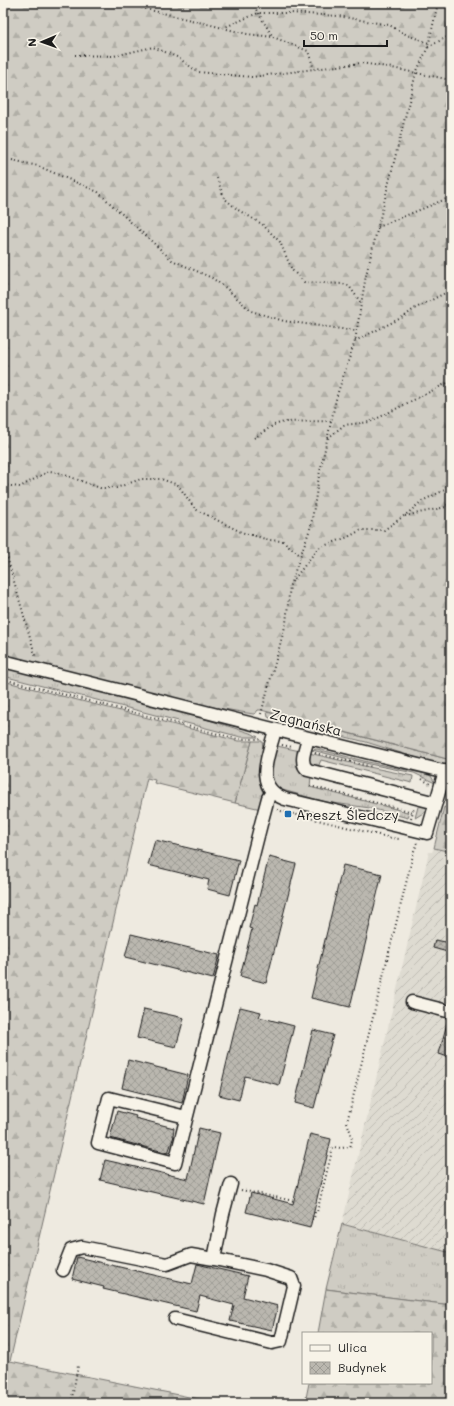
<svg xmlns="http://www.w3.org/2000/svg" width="454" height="1406" font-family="Mali,sans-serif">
<defs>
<pattern id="industrial-furrows" width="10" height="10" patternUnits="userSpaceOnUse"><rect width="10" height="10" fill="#dedbd1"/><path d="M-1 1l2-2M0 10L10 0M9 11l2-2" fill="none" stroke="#bebbb3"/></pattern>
<pattern id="grass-tufts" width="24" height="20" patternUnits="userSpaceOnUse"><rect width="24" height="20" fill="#cfccc3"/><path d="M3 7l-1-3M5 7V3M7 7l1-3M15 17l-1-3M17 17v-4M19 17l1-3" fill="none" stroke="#b1afa7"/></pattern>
<pattern id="forest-firs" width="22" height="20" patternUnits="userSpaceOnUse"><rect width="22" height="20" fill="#cfccc3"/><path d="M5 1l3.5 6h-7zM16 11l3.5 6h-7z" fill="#b1afa7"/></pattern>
<pattern id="building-cross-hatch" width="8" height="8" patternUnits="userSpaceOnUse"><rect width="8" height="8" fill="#bab7af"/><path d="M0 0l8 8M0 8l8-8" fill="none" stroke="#9f9d96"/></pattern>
</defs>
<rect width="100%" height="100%" fill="#eeeae0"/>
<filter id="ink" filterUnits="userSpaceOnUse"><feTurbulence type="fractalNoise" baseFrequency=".025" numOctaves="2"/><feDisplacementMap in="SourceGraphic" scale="8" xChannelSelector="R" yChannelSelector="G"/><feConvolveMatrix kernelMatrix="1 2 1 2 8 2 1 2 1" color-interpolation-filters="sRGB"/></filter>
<g filter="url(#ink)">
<path fill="url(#industrial-furrows)" d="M434,848L451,852V1253L342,1224L429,852H432Z"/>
<path fill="url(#grass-tufts)" stroke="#767470" d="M3,667L187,713L253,734L258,737H241L3,676Z
M267,712L451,760V767L417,758L366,742L272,719L268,717Z
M252,741H262L263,748L258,774L261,788L264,794L261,809L235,803Z
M277,746L300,751L297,767L300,772L311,776L310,787L407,812L409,814L408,818L370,808L326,802L279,789C267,777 272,761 277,746Z
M317,749L368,762L426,774L431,776L435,783L414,773L369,764L312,750Z
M309,753L364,766L413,776L412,783L321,760L318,767L309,764Z
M419,803L428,806V807L425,812L415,818Z
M342,1224L451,1253V1305L326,1289Z"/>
<path fill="url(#forest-firs)" stroke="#767470" d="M3,3H451V760L261,710H258L255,714H253L195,704L3,656Z
M3,681L238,741H252L235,803L154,783L155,780L147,778L10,1361L219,1403H3Z
M444,807L451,809V852L434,848Z
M326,1289L451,1305V1403H305L309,1383H431V1333H318Z"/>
<path fill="url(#building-cross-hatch)" stroke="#1c1c1c" d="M155,840L239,860L230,895L207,889L209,880L148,865Z
M269,857L296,864L266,983L240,976L252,929L249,928L255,904L257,905Z
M343,865L382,874L350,1007L311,998Z
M131,934L219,955L213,979L125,957Z
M435,940L451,943V953L433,948Z
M240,1007L261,1012L259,1017L294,1026L279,1085L245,1076L239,1100L219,1095Z
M144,1009L184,1018L176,1047L137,1038Z
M448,1019L451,1020V1058L439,1054Z
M313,1030L333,1035L314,1108L295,1103Z
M128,1060L188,1075L182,1103L122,1088Z
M117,1111L136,1116L135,1118L174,1128L173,1136H174L168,1153L110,1138Z
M199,1128L220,1133L204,1204L100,1180L105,1160L188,1179Z
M310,1134L331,1139L310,1228L246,1212L251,1193L293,1204Z
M77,1257L192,1284L197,1264L248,1276L243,1297L278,1306L272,1330L230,1321L234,1305L200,1296L196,1311L103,1289L104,1287L72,1279Z"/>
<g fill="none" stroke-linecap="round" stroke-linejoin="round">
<defs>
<path id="minor" d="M3,661L301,736L451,773
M275,730C269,755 252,787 285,799L427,833L445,771
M308,738C306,748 298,763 308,770L436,803
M412,1002L451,1012
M186,1117L109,1098L98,1143L175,1163L261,824L268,798L272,792
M63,1270L71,1250L82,1247L167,1264L191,1255L214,1259L223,1214L231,1184
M175,1319L272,1343L281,1341L294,1286L291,1278L266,1270L214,1259"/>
</defs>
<use href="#minor" stroke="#1c1c1c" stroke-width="15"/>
<path stroke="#1c1c1c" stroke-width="2" stroke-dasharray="1 3" stroke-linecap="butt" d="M122,3L223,28L258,13H290L338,16L389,25L407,35L429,43
M252,3L273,37L308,51L314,69
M223,28L247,34L273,37
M428,47L451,35
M75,55L114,56L153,47L177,57L198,72L252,77L361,63L387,67L451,80
M12,160L38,166L98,192L172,260L212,278L226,288L251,311L284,321L356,331
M217,178L224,198L238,210L262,224L280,242L292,270L304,282L343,284L349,286L361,303
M378,227L451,197
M355,341L405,316L414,309L451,290
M254,438L274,425L284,422L331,421
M328,438L344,425L370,422L451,381
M3,485L20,487L49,471L57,472L100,488H116L141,479H161L178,485L195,509L241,532L269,540L283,541L300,555
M405,516L446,507L451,501
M3,543L36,658
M292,582L318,548L348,537L361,530H384L408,513L422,501L451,487
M3,679L238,739H260
M261,714L286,623L290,585L311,526L319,476L337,395L355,341L366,275L416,73L428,47L438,3
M282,745L293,747
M315,753L373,767
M422,779L430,784
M310,786L413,812
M277,810L391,838L399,839
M411,818L414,808
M241,1190L294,1201
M312,1219H314L315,1212H317L333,1147L341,1148L350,1147C354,1137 350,1132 347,1122L414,851L417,844L416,842
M71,1403L78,1366"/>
<use href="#minor" stroke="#f7f3e8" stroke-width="12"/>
</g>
</g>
<rect fill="#1f6fb2" stroke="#f7f3e8" stroke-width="1.5" x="284" y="810" width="8" height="8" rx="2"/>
<g text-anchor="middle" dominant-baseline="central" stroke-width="3.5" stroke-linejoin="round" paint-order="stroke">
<g font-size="14" fill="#1c1c1c" stroke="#f7f3e8">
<text transform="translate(306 722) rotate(14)">Zagnańska</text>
</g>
<g font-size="14" fill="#1c1c1c" stroke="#f7f3e8" text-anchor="start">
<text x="296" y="814">Areszt Śledczy</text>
</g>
</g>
<rect width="454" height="1406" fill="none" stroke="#f7f3e8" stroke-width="16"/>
<rect x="8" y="8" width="438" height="1390" fill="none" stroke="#1c1c1c" stroke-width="1.5" filter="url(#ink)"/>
<rect x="302" y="1332" width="130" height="52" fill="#f7f3e8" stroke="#9f9d96"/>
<rect x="310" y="1345" width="20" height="6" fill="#f7f3e8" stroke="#9f9d96"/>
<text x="338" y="1352" font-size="12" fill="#1c1c1c">Ulica</text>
<rect x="310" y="1362" width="20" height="12" fill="url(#building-cross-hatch)" stroke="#9f9d96"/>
<text x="338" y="1372" font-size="12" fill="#1c1c1c">Budynek</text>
<g transform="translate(42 42) rotate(268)" stroke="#f7f3e8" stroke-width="3" paint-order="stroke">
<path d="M0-3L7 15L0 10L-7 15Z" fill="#1c1c1c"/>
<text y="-6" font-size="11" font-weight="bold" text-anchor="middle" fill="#1c1c1c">N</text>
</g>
<path d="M304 40v6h83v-6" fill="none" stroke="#1c1c1c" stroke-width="2"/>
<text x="310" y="40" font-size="12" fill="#1c1c1c" stroke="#f7f3e8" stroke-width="3" paint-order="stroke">50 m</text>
</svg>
